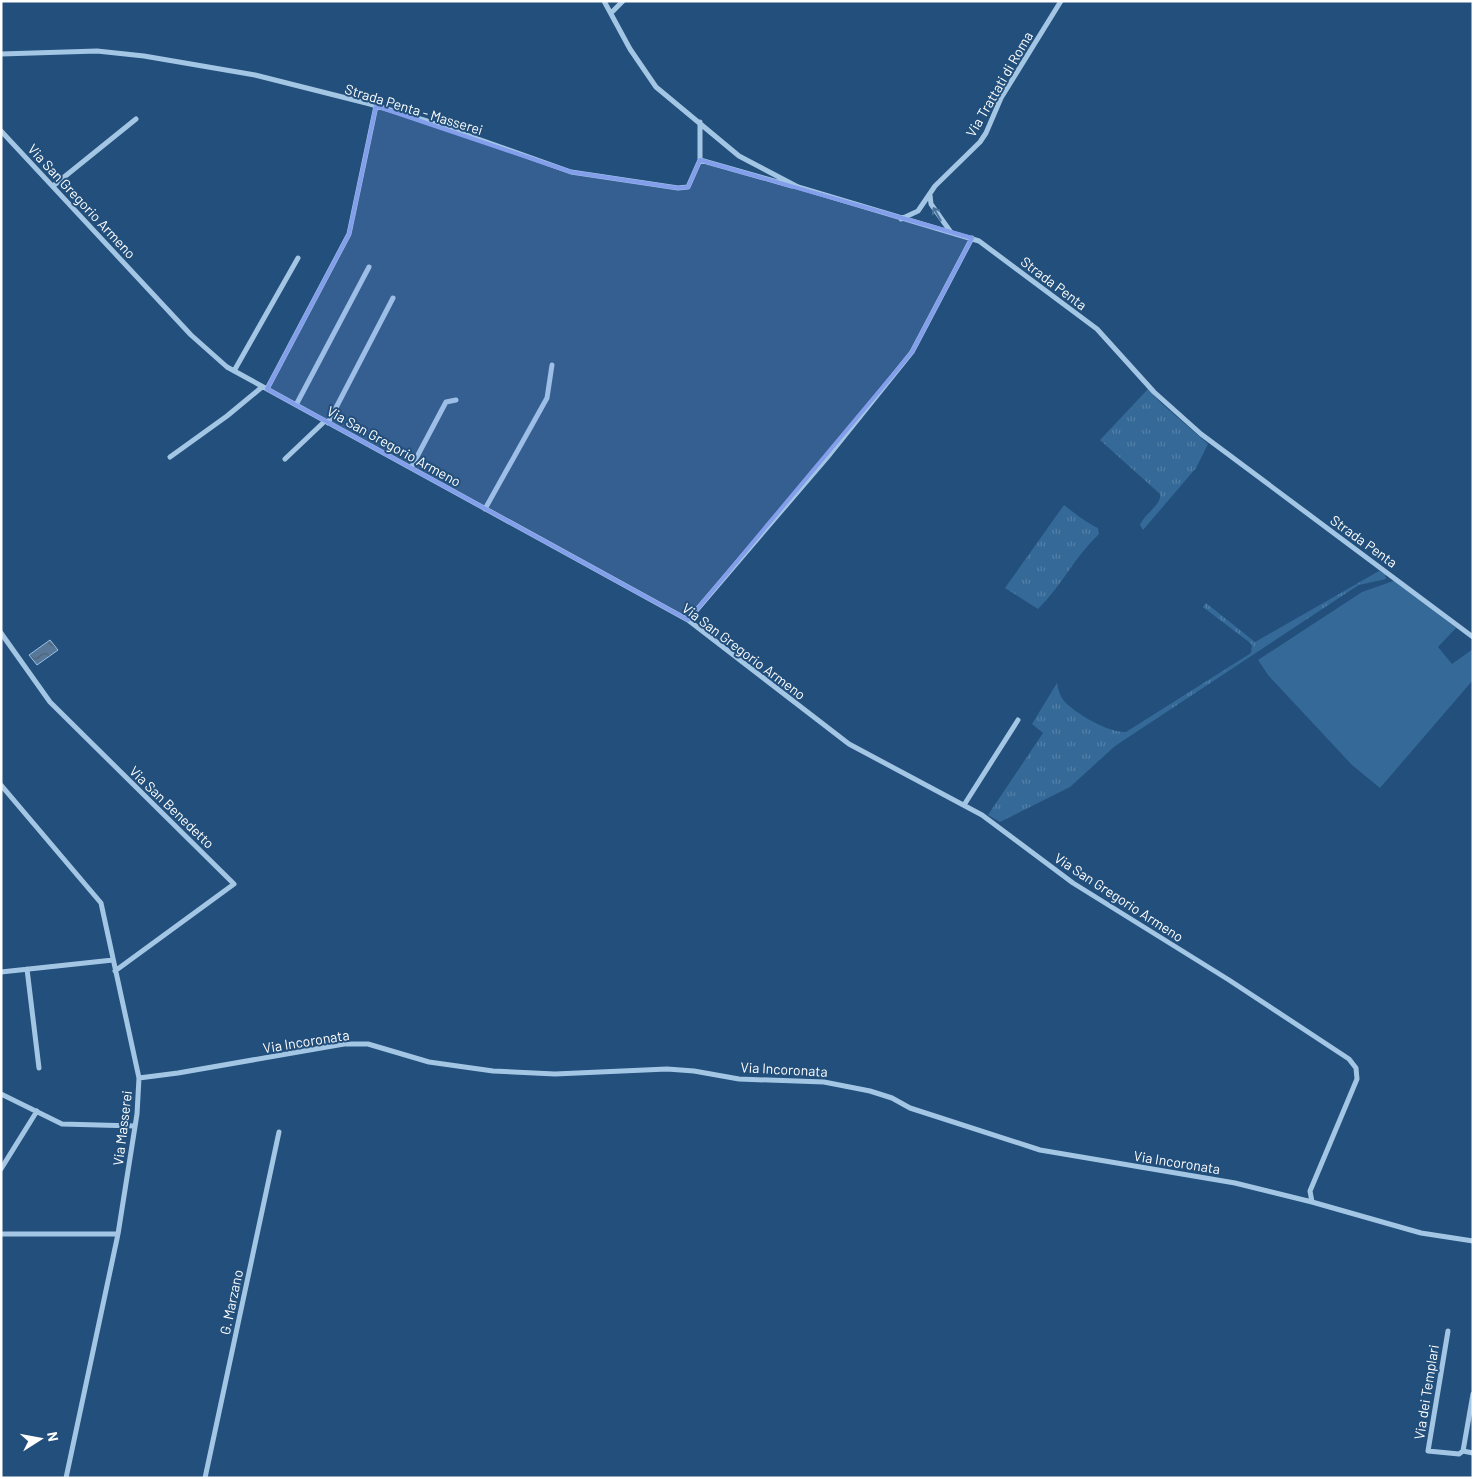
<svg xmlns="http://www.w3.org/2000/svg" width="1474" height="1479" font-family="Barlow,sans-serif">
<defs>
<pattern id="grass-tufts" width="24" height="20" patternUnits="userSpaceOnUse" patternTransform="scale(1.25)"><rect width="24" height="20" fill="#356a98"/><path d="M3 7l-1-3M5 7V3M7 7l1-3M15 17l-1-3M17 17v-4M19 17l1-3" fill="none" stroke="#5380a7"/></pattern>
<pattern id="water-waves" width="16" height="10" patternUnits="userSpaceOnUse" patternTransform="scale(1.25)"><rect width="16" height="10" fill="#577898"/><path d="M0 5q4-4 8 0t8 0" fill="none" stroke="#526272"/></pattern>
</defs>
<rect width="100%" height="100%" fill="#224f7b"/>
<path fill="url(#grass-tufts)" d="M1148,389L1162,404L1208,444L1196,468L1143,530L1140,525C1144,514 1162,505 1160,494L1100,440Z
M1064,505C1074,513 1087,523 1098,528L1099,534C1075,556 1061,587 1038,609L1005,588Z
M1379,571L1385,574L1386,579L1359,585L1351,590L1115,746L1070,787L1000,822L988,815L1043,733L1032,724L1057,683C1058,689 1060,696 1064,701C1076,714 1109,733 1126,732L1251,653L1252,645L1249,642L1203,607L1206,603L1255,642Z"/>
<path fill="#356a98" d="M1396,580L1456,628L1438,647L1452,664L1473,649V680L1380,788L1352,765L1268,675L1258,660L1362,592Z"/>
<path fill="url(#water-waves)" stroke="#98c2e6" d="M50,640L58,650L37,665L29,655Z"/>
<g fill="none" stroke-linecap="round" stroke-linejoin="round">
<path stroke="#a4c6e5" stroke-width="5" d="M604,1L630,49L656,87L739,156L798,187L979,241L1097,329L1154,392L1201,434L1473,637
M611,13L623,1
M1,54L97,51L144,56L255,75L370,104L427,121L571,172L678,188L688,187L700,160L792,186
M1,131L191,335L227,367L688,620L849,744L982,815L1073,883L1229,980L1349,1059L1356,1068L1357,1079L1310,1191L1312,1202
M700,160V122
M53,186L136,119
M930,195L931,204L950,231
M901,219L918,211L935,186L980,142L986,133L1001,98L1061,1
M234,371L298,258
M267,389L349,234L376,106
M296,405L369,267
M328,423L393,298
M170,457L227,416L262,387
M285,459L325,421
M411,468L446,402L456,400
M485,509L547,398L552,365
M688,620L830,454L912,352L972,238
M1,633L50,702L234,884L115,971
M1,785L101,903L139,1078L137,1114L118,1234L66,1478
M964,805L1018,720
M27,969L39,1068
M1,972L113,960
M139,1078L178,1073L344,1044H368L429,1062L493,1071L555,1074L667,1069L694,1071L739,1079L824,1082L870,1091L892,1098L910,1108L1040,1150L1235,1183L1312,1202L1421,1233L1473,1241
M1,1094L62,1124L135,1126
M1,1169L37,1111
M1,1234H118
M1448,1331L1428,1451L1459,1454L1463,1451
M1473,1394L1463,1451L1473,1453
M205,1478L279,1132"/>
</g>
<defs><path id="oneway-shaft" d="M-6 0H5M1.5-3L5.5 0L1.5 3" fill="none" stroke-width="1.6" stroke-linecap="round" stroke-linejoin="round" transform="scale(1.25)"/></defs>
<use stroke="#49739b" href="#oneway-shaft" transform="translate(937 214) rotate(-120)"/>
<path fill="#839eea" fill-opacity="0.2" stroke="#839eea" stroke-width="4" stroke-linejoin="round" d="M376,106L571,172L678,188L688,187L700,160L972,238L912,352L688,620L267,389L349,234Z"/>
<g text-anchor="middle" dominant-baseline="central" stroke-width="4" stroke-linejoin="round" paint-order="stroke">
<g font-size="14" fill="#fff" stroke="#224f7b">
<text transform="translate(999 84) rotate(-60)">Via Trattati di Roma</text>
<text transform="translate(414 109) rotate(17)">Strada Penta - Masserei</text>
<text transform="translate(82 201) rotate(47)">Via San Gregorio Armeno</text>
<text transform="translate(1054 283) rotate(37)">Strada Penta</text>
<text transform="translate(394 446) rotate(29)">Via San Gregorio Armeno</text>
<text transform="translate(1364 541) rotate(36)">Strada Penta</text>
<text transform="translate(744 651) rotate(37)">Via San Gregorio Armeno</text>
<text transform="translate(172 807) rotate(44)">Via San Benedetto</text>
<text transform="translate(1119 897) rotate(33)">Via San Gregorio Armeno</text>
<text transform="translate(306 1041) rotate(-9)">Via Incoronata</text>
<text transform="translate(784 1069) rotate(3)">Via Incoronata</text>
<text transform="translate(122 1128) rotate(-83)">Via Masserei</text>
<text transform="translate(1177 1162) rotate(9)">Via Incoronata</text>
<text transform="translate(231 1302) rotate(-78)">G. Marzano</text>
<text transform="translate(1426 1392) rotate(-81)">Via dei Templari</text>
</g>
</g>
<rect width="1474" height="1479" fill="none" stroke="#ffffff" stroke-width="5"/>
<g transform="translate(40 1439) rotate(79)" stroke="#224f7b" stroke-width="4" paint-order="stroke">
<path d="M0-4L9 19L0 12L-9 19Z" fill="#ffffff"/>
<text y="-8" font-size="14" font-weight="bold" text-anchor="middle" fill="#ffffff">N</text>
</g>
</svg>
